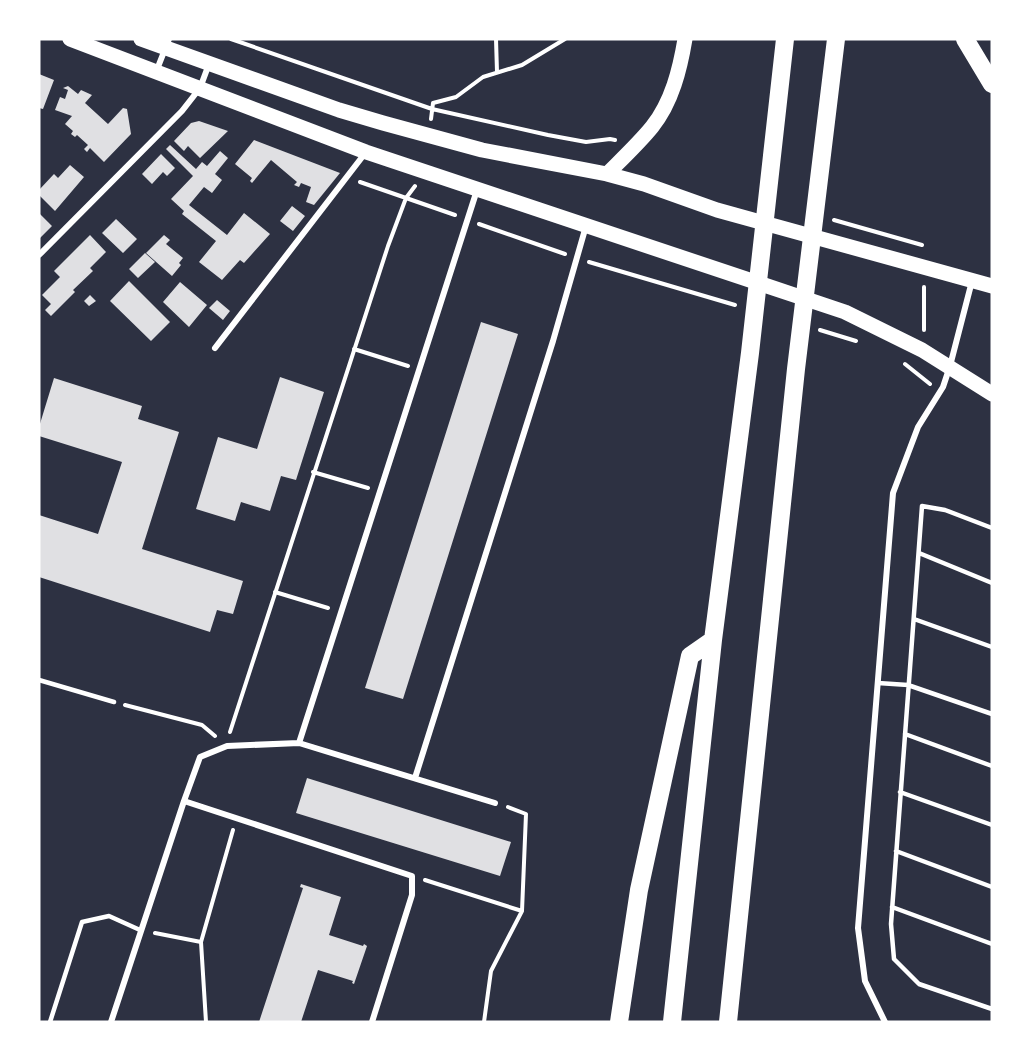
<svg xmlns="http://www.w3.org/2000/svg" width="1031" height="1061" font-family="'Archivo Narrow',sans-serif">
<rect width="100%" height="100%" fill="#2d3142"/>
<path fill="#e0e0e3" d="M39,74L54,80L43,109L39,108Z
M68,86L78,94L81,90L92,95L85,103L108,124L123,108L127,109L131,134L104,162L90,148L87,152L84,149L88,145L77,135L75,137L71,134L73,131L65,124L72,116L55,110L60,97L65,99L68,90L63,88Z
M199,121L228,131L200,158L188,146L184,151L174,141L191,123Z
M254,140L280,150L340,173L314,205L306,202L311,187L301,183L299,187L294,185L297,182L271,160L252,183L250,181L252,178L235,164Z
M170,145L196,169L202,162L207,166L220,151L228,158L215,174L222,180L212,193L204,187L189,205L227,235L244,213L270,234L244,263L240,260L222,280L199,262L216,241L182,214L184,211L171,199L193,176L166,149Z
M161,154L175,168L167,176L163,172L152,184L142,174Z
M70,165L84,177L55,211L39,195V190L54,174L58,178Z
M292,206L305,216L293,231L280,221Z
M39,213L52,226L39,239Z
M116,219L137,239L123,253L102,233Z
M90,235L106,252L90,268L93,271L73,290L75,292L51,316L45,310L51,304L42,295L60,277L54,271Z
M164,235L170,240L166,244L183,258L179,263L181,265L172,276L146,253Z
M145,253L155,262L138,278L129,269Z
M129,281L170,322L151,341L110,301Z
M180,282L207,305L189,327L163,302Z
M90,295L96,301L89,306L84,301Z
M217,300L230,311L223,320L209,308Z
M481,322L518,334L403,699L365,688Z
M280,377L324,392L296,480L281,476L270,511L241,502L235,521L196,509L218,437L257,449Z
M54,378L142,406L138,419L179,432L142,549L243,581L233,614L217,610L210,632L39,577V515L98,534L122,462L39,436V427Z
M307,778L511,842L500,876L296,813Z
M301,884L341,897L329,935L363,946L364,944L367,946L354,984L352,983L353,981L318,970L301,1022H259L303,888L300,887Z"/>
<g fill="none" stroke-linecap="round" stroke-linejoin="round">
<path stroke="#fff" stroke-width="4" d="M231,39L432,109L548,135L586,142L610,139L615,140
M496,39L497,72
M431,119L433,103L456,97L483,77L522,65L565,39
M360,182L455,215
M834,220L922,245
M479,224L565,254
M589,262L735,305
M924,287V330
M820,330L856,341
M354,349L408,366
M905,364L930,384
M313,472L368,488
M275,592L328,608
M125,705L202,725L215,736
M230,732L388,246L406,198L415,186
M425,880L522,911
M155,933L201,942
M206,1022L201,942L233,830
M484,1022L491,971L522,911L526,814L508,807"/>
<path stroke="#fff" stroke-width="4.5" d="M992,528L945,510L922,506L891,924L894,959L919,984L992,1009
M919,553L992,583
M914,619L992,647
M39,680L114,702
M878,683L908,685L992,714
M905,734L992,766
M900,792L992,825
M896,851L992,887
M892,907L992,944
M50,1022L82,922L109,916L140,930"/>
<path stroke="#fff" stroke-width="6" d="M156,72L169,39
M39,255L182,111L200,88L209,64
M215,348L366,152
M299,743L477,190
M415,778L553,341L586,226
M184,801L412,876V895L372,1022
M111,1022L184,801L200,757L227,746L299,743L495,803
M885,1022L865,981L858,928L893,493L918,427L943,387L950,366L972,281"/>
<path stroke="#fff" stroke-width="15" d="M70,39L366,152L845,312L922,350L992,394
M141,39L339,110L383,123L482,150L607,174L644,184L717,210L992,286
M607,174C622,159 639,143 652,127C672,102 680,69 685,39"/>
<path stroke="#fff" stroke-width="18" d="M965,39L992,84
M619,1022L639,890L690,656L713,640
M672,1022L713,640L750,353L785,39
M728,1022L796,369L836,39"/>
</g>
<rect width="1031" height="1061" fill="none" stroke="#ffffff" stroke-width="81"/>
</svg>
